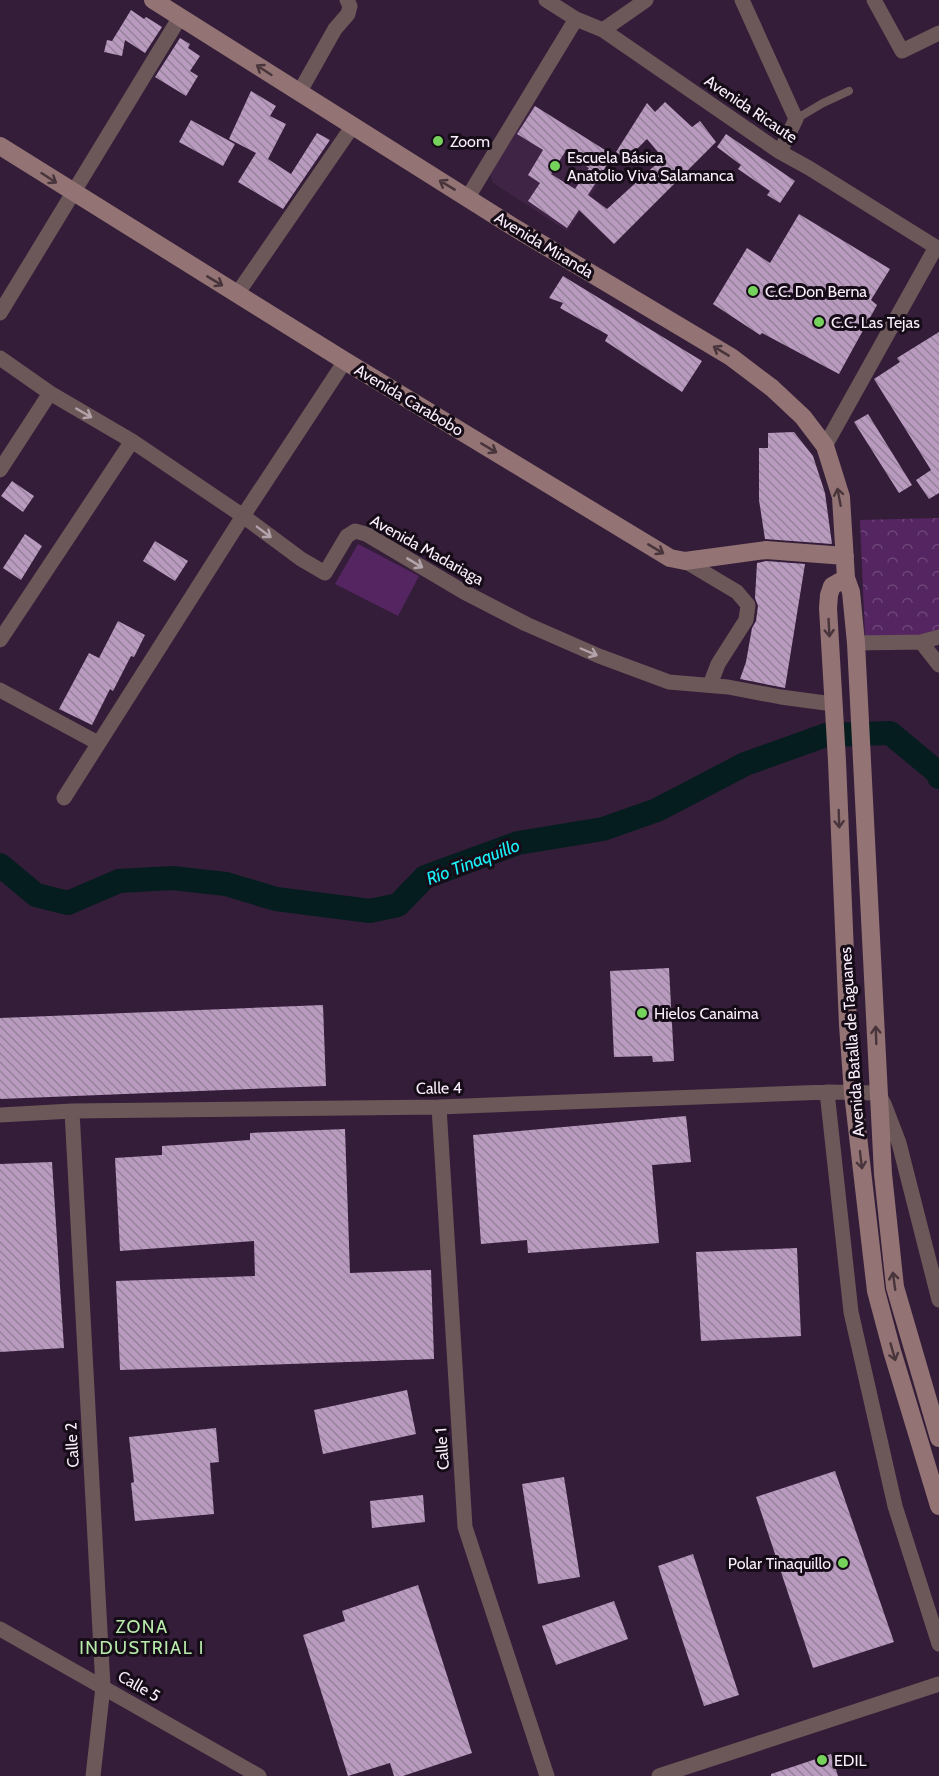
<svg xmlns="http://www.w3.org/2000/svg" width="939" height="1776" font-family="Cabin,sans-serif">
<defs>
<pattern id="park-crowns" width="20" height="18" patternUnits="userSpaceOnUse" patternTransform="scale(1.5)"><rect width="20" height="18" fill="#552561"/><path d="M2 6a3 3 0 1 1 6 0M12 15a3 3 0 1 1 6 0" fill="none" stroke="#6e4579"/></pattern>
<pattern id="building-back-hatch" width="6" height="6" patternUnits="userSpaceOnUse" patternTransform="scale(1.5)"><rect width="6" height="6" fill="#b89bbf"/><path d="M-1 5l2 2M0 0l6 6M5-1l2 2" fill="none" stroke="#97829c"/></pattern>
</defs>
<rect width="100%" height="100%" fill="#341d39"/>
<path fill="#3f2446" d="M533,105L618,159L611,173H606L567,231L493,183L490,175Z"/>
<path fill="url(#park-crowns)" d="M939,518V630L916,636H865L860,520Z"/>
<path fill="#552561" d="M358,544L419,576L398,616L335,584Z"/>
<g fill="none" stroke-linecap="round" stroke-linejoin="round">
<path stroke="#051d1e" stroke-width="24" d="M0,865L36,895L68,903L119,881L172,878L226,884L276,899L370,911L398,905L425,877L518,843L603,829L657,810L745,764L826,735L890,733L937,772L939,777"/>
</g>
<path fill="url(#building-back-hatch)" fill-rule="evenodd" d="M131,10L144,19L146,17L162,27L145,53L125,40L122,56L104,52L107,40L112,41Z
M180,38L190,44L188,48L200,56L190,71L198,76L186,96L155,77Z
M251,91L276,106L270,116L286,124L268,159L291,174L317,133L330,140L283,209L238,182L256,153L229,139Z
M665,102L692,127L700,121L716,142L614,244L579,210L567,228L528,201L540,183L528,175L543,150L517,134L535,106L613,155L588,195L607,209L663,158L647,139L626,160L616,152L647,103L655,112ZM565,152L589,168L575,189L551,174Z
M191,120L235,144L223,166L179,142Z
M726,134L795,181L780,203L767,195L770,191L738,169L741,165L717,147Z
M799,214L890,269L871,300L877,305L839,374L762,333L760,335L713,304L747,248L770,263Z
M563,276L702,361L682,392L605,341L608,335L560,308L563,303L549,298Z
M939,332V493L929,499L916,480L931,470L874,379L900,362L897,358Z
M868,414L912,485L899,493L854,422Z
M794,432L813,456L825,493L832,544L765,539L759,500V448H768V433Z
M12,481L34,496L23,512L1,496Z
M25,534L42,546L21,580L3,568Z
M155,541L188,561L175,581L143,561Z
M766,561L805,564L785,688L740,679L746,662L752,628L756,621L758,606L755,598L757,563Z
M118,621L145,635L134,657L131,656L113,691L110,689L92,725L59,709L89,653L99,658Z
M669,968L674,1061L653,1062L652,1056L614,1057L610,971Z
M323,1005L326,1086L0,1099V1018Z
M686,1116L691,1162L652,1165L659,1243L528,1253L527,1240L481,1244L473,1135Z
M345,1129L350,1273L431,1270L434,1359L120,1370L116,1281L255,1276L254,1241L120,1251L115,1158L162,1155V1146L250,1140V1133Z
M52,1162L64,1348L0,1352V1164Z
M797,1248L801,1336L701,1341L696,1252Z
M407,1390L416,1434L323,1454L314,1410Z
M216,1428L219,1462L210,1463L214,1514L135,1521L131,1483L134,1482L129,1437Z
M835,1471L894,1642L813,1668L756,1497Z
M564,1477L580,1577L538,1584L522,1484Z
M423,1495L425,1522L372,1528L370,1501Z
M693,1554L739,1695L704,1706L658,1566Z
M418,1585L472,1753L403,1776H394L390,1763L348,1776L303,1635L345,1621L342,1611Z
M614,1601L628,1639L556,1665L542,1626Z
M831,1754L838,1776H771V1774Z"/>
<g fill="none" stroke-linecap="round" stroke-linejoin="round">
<path stroke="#6c5858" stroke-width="8" d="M796,119L823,103L849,91"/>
<path stroke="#6c5858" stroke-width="15" d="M546,0L576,19L603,30L780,152L809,168L939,249
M742,0L796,119L780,152
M874,0L902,51L939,33
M603,30L646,0
M299,93L335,29L348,14L350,6L347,0
M468,197L576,19
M237,294L352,127
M0,313L180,17
M0,358L50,393L132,441L243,516L301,559L325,573L347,536L355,531L366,534L464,592L526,624L599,656L669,682L728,687L781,697L833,704
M825,446L936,247
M0,470L50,393
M685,561L737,592L748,605L746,620L718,664L710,685
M0,640L132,441
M921,642L939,637
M856,643L921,642L939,665
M0,690L98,743
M64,798L243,516L345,361
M827,1092L851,1312L895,1506L939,1644
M439,1107L465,1527L547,1776
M72,1111L103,1687L93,1776
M0,1115L72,1111L439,1107L827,1092L878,1093L884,1104L899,1143L939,1300
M0,1629L259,1776
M659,1776L939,1684"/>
<path stroke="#937373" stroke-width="18" d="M153,0L515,228L731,357L772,388L803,417L825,446L841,497L846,578L851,592L856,643L883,1174L895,1287L939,1438
M0,146L345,361L670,558L685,561L766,550L845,556
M846,578L832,586L829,595L828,608L837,761L848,1025L853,1093L876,1291L892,1351L939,1506"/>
</g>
<defs><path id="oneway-shaft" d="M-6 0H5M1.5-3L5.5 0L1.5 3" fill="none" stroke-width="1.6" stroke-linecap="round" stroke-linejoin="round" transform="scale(1.5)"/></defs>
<g stroke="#48353c">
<use href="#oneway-shaft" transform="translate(264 70) rotate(-147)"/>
<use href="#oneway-shaft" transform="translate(49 178) rotate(33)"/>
<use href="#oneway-shaft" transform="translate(447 185) rotate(-149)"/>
<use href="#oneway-shaft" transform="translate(215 281) rotate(31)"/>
<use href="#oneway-shaft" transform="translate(721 351) rotate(-149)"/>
<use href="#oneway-shaft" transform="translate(489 448) rotate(31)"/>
<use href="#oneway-shaft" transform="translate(839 497) rotate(-101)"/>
<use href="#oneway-shaft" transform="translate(656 549) rotate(31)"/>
<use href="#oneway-shaft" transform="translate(829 628) rotate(87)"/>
<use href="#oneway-shaft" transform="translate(839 819) rotate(88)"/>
<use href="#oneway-shaft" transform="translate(876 1035) rotate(-92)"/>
<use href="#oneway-shaft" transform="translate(861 1160) rotate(83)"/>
<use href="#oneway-shaft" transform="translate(894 1281) rotate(-98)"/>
<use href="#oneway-shaft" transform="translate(893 1352) rotate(74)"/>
</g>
<g stroke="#b3a3aa">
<use href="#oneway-shaft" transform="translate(84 413) rotate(30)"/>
<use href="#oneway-shaft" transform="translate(264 532) rotate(37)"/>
<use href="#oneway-shaft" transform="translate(415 563) rotate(31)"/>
<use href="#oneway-shaft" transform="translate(589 652) rotate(23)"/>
</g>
<g fill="#75d25b" stroke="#160c18" stroke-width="2">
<circle cx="438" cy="141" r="6"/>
<circle cx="555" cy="166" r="6"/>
<circle cx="753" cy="291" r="6"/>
<circle cx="819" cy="322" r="6"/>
<circle cx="642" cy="1013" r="6"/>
<circle cx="843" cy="1563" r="6"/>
<circle cx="822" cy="1760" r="6"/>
</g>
<g text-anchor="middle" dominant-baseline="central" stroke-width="6" stroke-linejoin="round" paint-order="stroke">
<g font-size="16" fill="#faeefd" stroke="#160c18">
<text transform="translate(751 109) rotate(34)">Avenida Ricaute</text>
<text transform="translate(544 245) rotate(31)">Avenida Miranda</text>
<text transform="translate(409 400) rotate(31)">Avenida Carabobo</text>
<text transform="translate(427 550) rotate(29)">Avenida Madariaga</text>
<text transform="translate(852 1042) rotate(-94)">Avenida Batalla de Taguanes</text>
<text transform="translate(439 1088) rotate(-1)">Calle 4</text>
<text transform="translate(72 1445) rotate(-93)">Calle 2</text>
<text transform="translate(442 1449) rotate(-94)">Calle 1</text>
<text transform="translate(139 1686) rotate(30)">Calle 5</text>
</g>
<g font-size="16" fill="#faeefd" stroke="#160c18" text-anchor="start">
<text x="450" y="141">Zoom</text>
<text x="567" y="157">Escuela Básica<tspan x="567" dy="18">Anatolio Viva Salamanca</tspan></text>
<text x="765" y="291">C.C. Don Berna</text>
<text x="831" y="322">C.C. Las Tejas</text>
<text x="654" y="1013">Hielos Canaima</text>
<text x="831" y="1563" text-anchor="end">Polar Tinaquillo</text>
<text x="834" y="1760">EDIL</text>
</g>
<g font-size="18" font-style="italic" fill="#1bf0f8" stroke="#160c18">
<text transform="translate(473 862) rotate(-21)">Río Tinaquillo</text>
</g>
<g font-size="18" letter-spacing="1.5" fill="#b8ebab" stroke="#160c18">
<text x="142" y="1627">ZONA<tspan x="142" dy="21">INDUSTRIAL I</tspan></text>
</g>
</g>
</svg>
